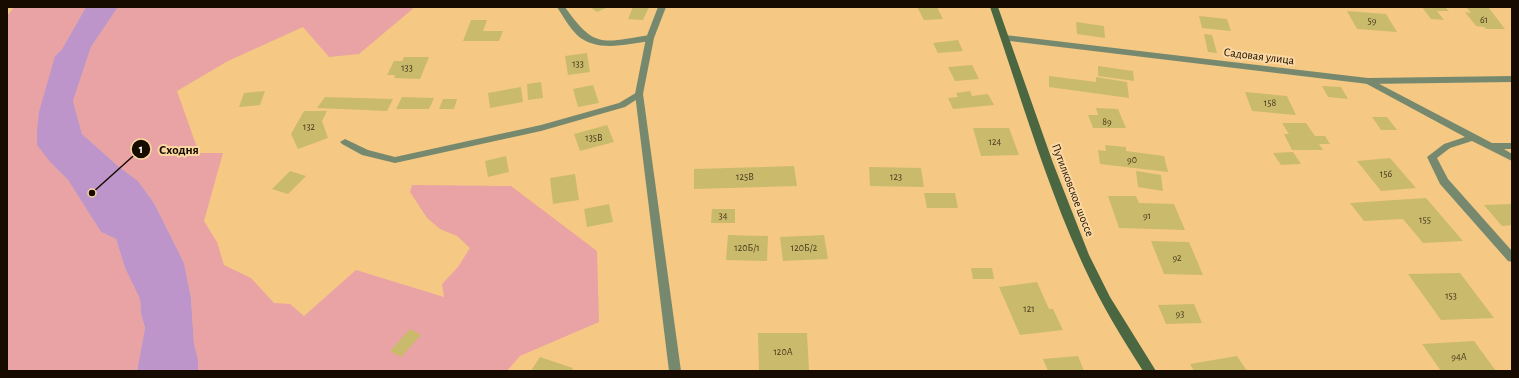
<svg xmlns="http://www.w3.org/2000/svg" width="1519" height="378" font-family="'Alegreya Sans',sans-serif">
<rect width="100%" height="100%" fill="#f5c983"/>
<path fill="#e9a3a4" d="M14,7H86L62,49L55,56L51,163L68,180L101,232L116,239L125,268L140,299L141,314L145,328L137,371H7V16Z
M118,7H415L359,54L329,57L303,27L228,61L177,91L199,153H223L204,221L217,242L224,265L251,278L274,303L290,304L304,316L356,270L444,297L442,284L458,267L470,248L457,236L440,229L427,218L410,192L412,185L511,186L597,251L599,322L520,356L507,371H198V359L194,344L191,298L184,263L154,203L138,181L118,166L82,134L73,101L91,47Z"/>
<path fill="#bd95ca" d="M86,7H118L91,47L73,101L82,134L118,166L138,181L154,203L184,263L191,298L194,344L198,359V371H137L145,328L141,314L140,299L125,268L116,239L101,232L68,180L51,163L37,145V131L39,112L55,56L62,49Z"/>
<path fill="#caba6c" d="M590,7H608L597,12Z
M633,7H649L643,20L628,19Z
M917,7H937L943,19L924,20Z
M1422,7H1445L1449,11H1437L1444,20L1431,19Z
M1466,7H1488L1505,29H1486L1484,27L1476,26L1465,12L1471,13Z
M1347,11L1386,14L1397,32L1357,29Z
M1199,16L1227,19L1231,31L1202,28Z
M471,20H487L483,31H503L499,41H463Z
M1076,22L1104,26L1105,38L1077,34Z
M1204,34L1212,35L1217,53L1208,52Z
M958,40L963,51L938,53L933,43Z
M587,53L590,72L568,75L565,56Z
M404,57H429L420,79L394,78L395,75H387L394,61H402Z
M972,65L979,79L955,81L948,67Z
M1098,66L1133,71L1134,81L1098,76Z
M1049,76L1096,82V77L1127,82L1129,98L1049,87Z
M541,82L543,98L528,100L527,84Z
M593,85L599,103L578,107L573,89Z
M1322,86L1341,87L1348,99L1328,97Z
M521,87L523,102L490,108L488,93Z
M265,91L260,105L239,107L244,93Z
M970,91L972,96L988,94L994,105L953,109L948,98L958,97L956,93Z
M1245,92L1287,96L1296,115L1252,111Z
M325,97L393,99L387,111L317,108Z
M402,97L434,98L429,109H396Z
M443,99H457L454,109H439Z
M1096,108L1118,109L1126,128H1093L1088,115H1098Z
M304,111H327L322,121L328,138L298,149L291,134Z
M1372,117H1387L1397,130H1381Z
M1282,123H1306L1315,136H1325L1330,144H1319L1323,150H1292L1284,134H1289Z
M607,125L614,142L580,151L574,134Z
M973,128H1009L1019,155L981,156Z
M1105,145L1126,147V151L1164,156L1168,172L1100,164L1098,150L1106,151Z
M1293,152L1301,164L1281,165L1273,153Z
M506,156L509,172L488,177L485,161Z
M1390,158L1416,188L1381,191L1357,161Z
M794,166L797,186L694,189V169Z
M869,167L921,168L924,187L870,186Z
M290,171L306,176L288,194L272,189Z
M1136,171L1161,175L1163,191L1138,187Z
M575,174L579,200L553,204L550,178Z
M924,193H955L958,208H927Z
M1108,196H1136L1139,203L1174,204L1185,230L1119,228Z
M1426,198L1463,241L1423,243L1403,219L1364,221L1350,203Z
M609,204L613,222L587,227L584,209Z
M1512,204V225L1502,226L1484,205Z
M712,209H735V223H711Z
M728,235L768,236L767,261L726,260Z
M824,235L828,259L783,261L780,237Z
M1151,241L1189,242L1203,275L1164,274Z
M971,268H992L994,279H973Z
M1460,273L1494,318L1441,320L1408,274Z
M1037,282L1049,309H1053L1063,330L1020,335L999,287Z
M1194,304L1202,323L1166,324L1158,305Z
M410,329L421,335L401,357L390,351Z
M758,333H807L809,371H759Z
M1474,341L1496,371H1441L1422,344Z
M1078,356L1084,371H1048L1043,359Z
M1237,356L1247,371H1194L1190,364Z
M540,357L573,368L571,371H531Z"/>
<g fill="none" stroke-linecap="round" stroke-linejoin="round">
<path fill="#76896f" fill-rule="evenodd" d="M557,7H565C595,50 603,42 650,35L654,38L650,41C627,44 597,53 577,35C569,27 563,16 557,7Z
M1368,78L1492,143H1512V149H1504L1512,154V161L1472,141L1450,148L1437,158L1448,179L1512,251V262L1508,261L1440,184L1427,157L1444,144L1465,137L1365,83L1364,81L1365,79Z
M639,91L643,94L642,96L625,107L541,131L395,163L362,155L342,144L340,142L345,139L368,150L395,157L541,125L619,103Z"/>
<path fill="#76896f" fill-rule="evenodd" d="M658,7H666L654,38L643,94L681,371H669L635,94L646,38Z
M1005,35L1368,78L1512,76V82L1368,84L1002,40L1001,38L1002,36Z"/>
<path fill="#4a6741" fill-rule="evenodd" d="M990,7H998L1053,163L1089,255L1110,297L1156,371H1143C1122,338 1101,304 1085,269C1046,185 1020,94 990,7Z"/>
</g>
<g text-anchor="middle" dominant-baseline="central" stroke-width="4" stroke-linejoin="round" paint-order="stroke">
<g font-size="10" fill="#44371b">
<text x="1484" y="20">61</text>
<text x="1372" y="21">59</text>
<text x="578" y="64">133</text>
<text x="407" y="68">133</text>
<text x="1270" y="103">158</text>
<text x="1107" y="122">89</text>
<text x="309" y="127">132</text>
<text x="594" y="138">135В</text>
<text x="995" y="142">124</text>
<text x="1132" y="160">90</text>
<text x="1386" y="174">156</text>
<text x="745" y="177">125В</text>
<text x="896" y="177">123</text>
<text x="723" y="216">34</text>
<text x="1147" y="216">91</text>
<text x="1425" y="220">155</text>
<text x="747" y="248">120Б/1</text>
<text x="804" y="248">120Б/2</text>
<text x="1177" y="258">92</text>
<text x="1451" y="296">153</text>
<text x="1029" y="309">121</text>
<text x="1180" y="314">93</text>
<text x="783" y="352">120А</text>
<text x="1459" y="357">94А</text>
</g>
<g font-size="12" fill="#170b00" stroke="#fbd8a1">
<text transform="translate(1259 56) rotate(7)">Садовая улица</text>
<text transform="translate(1073 190) rotate(69)">Путилковское шоссе</text>
</g>
</g>
<path fill="none" stroke="#170b00" stroke-width="1.5" d="M92 193L141 149"/>
<g fill="#170b00" stroke="#fbd8a1" stroke-width="1.5">
<circle cx="92" cy="193" r="4"/>
<circle cx="141" cy="149" r="10"/>
</g>
<g font-size="12" text-anchor="middle" font-weight="bold" fill="#fff">
<text x="141" y="153">1</text>
</g>
<g font-size="13" text-anchor="middle" font-weight="bold" fill="#170b00" stroke="#fbd8a1" stroke-width="4" stroke-linejoin="round" paint-order="stroke">
<text x="179" y="154">Сходня</text>
</g>
<rect width="1519" height="378" fill="none" stroke="#170b00" stroke-width="16"/>
</svg>
